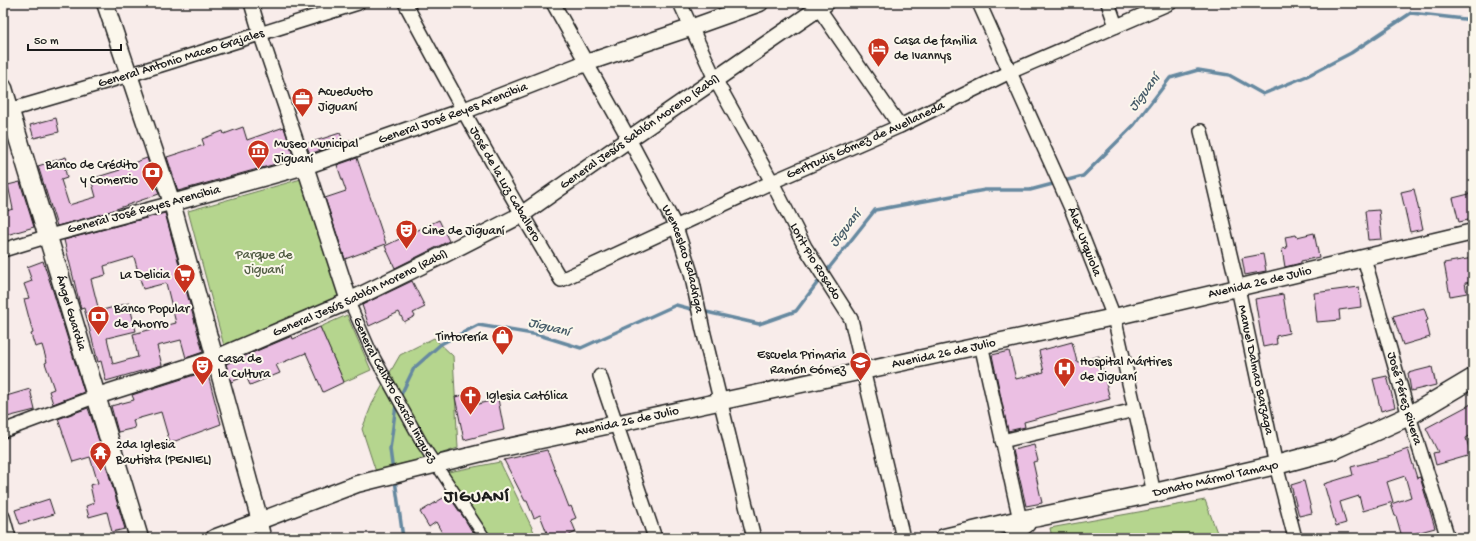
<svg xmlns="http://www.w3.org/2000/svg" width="1476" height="541" font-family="'Gochi Hand',sans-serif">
<rect width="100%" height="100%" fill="#f8ecea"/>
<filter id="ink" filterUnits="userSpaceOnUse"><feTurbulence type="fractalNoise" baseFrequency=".025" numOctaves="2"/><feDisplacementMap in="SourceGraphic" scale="8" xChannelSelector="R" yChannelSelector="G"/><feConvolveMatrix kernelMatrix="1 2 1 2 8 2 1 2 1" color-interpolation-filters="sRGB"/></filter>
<g filter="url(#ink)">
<path fill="#b5d58e" stroke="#687855" d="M301,179L341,299L224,346L188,211Z
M347,315L371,370L344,382L320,327Z
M434,338L453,356L458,448L407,465L376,472L362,429L372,404L400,355Z
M500,462L537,538H489L443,473Z
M1205,500L1219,538H1052L1050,528Z"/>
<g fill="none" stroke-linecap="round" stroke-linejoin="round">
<path stroke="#6689a0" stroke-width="3.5" d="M825,273L875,210L985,190H1030L1083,176L1134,125L1170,78L1198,70L1229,75L1263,94L1307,76L1351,53L1411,13L1473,20
M702,311L759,324L796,311L821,278
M393,472L390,449L396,405L414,368L441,344L478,325L539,335L581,348L676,305L695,310
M395,480L403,538"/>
</g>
<path fill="#ebbfe3" stroke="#1c1c1c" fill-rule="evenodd" d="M56,118L59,132L34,138L30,125Z
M243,127L247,140L284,127L294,159L178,191L167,157L204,145L202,139L223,131L224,134Z
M340,133L344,142L310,154L306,144Z
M66,157L70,168L65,169L67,178L61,180L69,205L96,197L91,179L120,170V168L147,158L159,194L102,214L57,226L38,166Z
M357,158L386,244L345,259L325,198L346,191L337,165Z
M20,182L34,227L3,236V212L13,209L8,185Z
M1414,189L1423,229L1410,232L1401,192Z
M1473,193V219L1459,222L1453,198Z
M1379,210L1382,239L1368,240L1365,211Z
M165,213L203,352L186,358L181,340L157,346L162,365L106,381L101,361L98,362L84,308L81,309L64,240ZM134,257L143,289L166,283L176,323L133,334L138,357L113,364L107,338L136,331L129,303L99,311L91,279L106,275L104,266Z
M439,220L449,241L395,268L385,246Z
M1314,233L1319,257L1301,261V263L1285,267L1282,249L1287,248L1285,237L1296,235L1297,237Z
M1263,254L1266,271L1245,275L1242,258Z
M1473,258V282L1465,283L1467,293L1450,296L1444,263Z
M43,261L53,291L84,392L53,404L49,391L54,389L45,363L47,362L42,345L35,347L31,334L33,333L24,299L29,298L24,284L32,281L27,267Z
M412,281L425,307L413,313L415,316L404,322L399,312L369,326L362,305Z
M1359,287L1361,307L1339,310L1340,320L1317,322L1314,293Z
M1283,294L1289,333L1276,336L1277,344L1263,347L1255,299Z
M1424,308L1428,320L1426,321L1430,337L1403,345L1393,316Z
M320,327L344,382L323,392L306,353L276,365L280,373L250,385L246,376L231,382L226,364L292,336L293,339Z
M1072,342L1077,362L1099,356L1110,399L1024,422L1025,427L1008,431L992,355L1009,351L1016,379L1044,372L1039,351Z
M1432,367L1436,385L1411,391L1408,373Z
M207,371L221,424L170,443L161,412L133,420L135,428L118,432L111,406L134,400L132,395Z
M1387,376L1395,407L1381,411L1373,379Z
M30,389L35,410L3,418V397Z
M476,392L478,404L498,399L504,430L464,440L455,397Z
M1473,403V434L1466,438L1471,455L1436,465L1433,453L1438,452L1426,428Z
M88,408L96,431L125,529L112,532L107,512L89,517L86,506L94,503L90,485L98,483L90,457L73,462L58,419Z
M1034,445L1038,461L1033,462L1042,503L1026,506L1013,450Z
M1408,449L1417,478L1420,477L1435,528L1402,537L1396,516H1395L1391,504L1411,497L1405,476L1387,482L1393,502L1363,511L1359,496L1340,502L1346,523L1336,526L1324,484L1353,475L1351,467L1395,455L1394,454Z
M547,450L569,507L571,506L576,518L571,520L576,532L563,538H549L540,515L534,518L527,501H525L504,460Z
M1304,481L1312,513L1299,516L1291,485Z
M448,495L464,518L476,538H445L436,522L429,527L420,512Z
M49,499L54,514L20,524L15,510Z"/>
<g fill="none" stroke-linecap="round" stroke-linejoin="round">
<defs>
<g id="pedestrian">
<path id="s1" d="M349,301L371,351L423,445L485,538"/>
</g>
<g id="minor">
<path d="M251,3L260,33L305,166"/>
<path id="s2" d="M405,3C455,97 506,189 561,280L772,182L900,126L1010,72L1170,3"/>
<path id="s3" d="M553,3L629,139L676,227L691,273L703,330L754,538"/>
<path id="s4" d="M680,3L715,79L772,182L805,247L851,319L903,538"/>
<path d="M815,3L900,126"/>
<path id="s5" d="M979,3L1071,208L1114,317L1154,493"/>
<path d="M1108,3L1116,26"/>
<path id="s6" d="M3,112L129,75L358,3"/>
<path id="s7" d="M1201,131L1238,288L1276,465L1295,538"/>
<path d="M3,250L49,236L172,203"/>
<path id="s8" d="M1364,258L1409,416L1448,538"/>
<path d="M981,344L1022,529"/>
<path d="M600,376L655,538"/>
<path d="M3,431L97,396"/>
<path d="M1002,441L1135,410"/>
<path d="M3,517L9,538"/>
<path d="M260,521L264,538"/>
<path d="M1011,538L1028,525"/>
</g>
<g id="tertiary">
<path d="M105,3L172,203L260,521"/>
<path d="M305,166L349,301"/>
<path id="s9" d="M172,203L305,166L463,111L586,63L690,28L760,3"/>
<path id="s10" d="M97,396L216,358L349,301L441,256L521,215L629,139L826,3"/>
<path id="s11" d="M214,538L357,484L494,450L1114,317L1473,232"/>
</g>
<g id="secondary">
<path id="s12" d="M3,88L139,538"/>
<path id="s13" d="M944,538L1020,520L1038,517L1154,493L1276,465L1336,449L1409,416L1473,378"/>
</g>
</defs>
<use href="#pedestrian" stroke="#1c1c1c" stroke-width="13"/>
<use href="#minor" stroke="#1c1c1c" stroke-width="16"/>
<use href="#tertiary" stroke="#1c1c1c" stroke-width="19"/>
<use href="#secondary" stroke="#1c1c1c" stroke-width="21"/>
<use href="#pedestrian" stroke="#fbf7ec" stroke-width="10"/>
<use href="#minor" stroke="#fbf7ec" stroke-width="13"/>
<use href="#tertiary" stroke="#fbf7ec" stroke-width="16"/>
<use href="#secondary" stroke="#fbf7ec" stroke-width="18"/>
</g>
</g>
<defs>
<symbol id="hotel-pin" viewBox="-11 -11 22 30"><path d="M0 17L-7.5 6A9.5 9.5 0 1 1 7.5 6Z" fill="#c8321e" stroke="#fbf7ec"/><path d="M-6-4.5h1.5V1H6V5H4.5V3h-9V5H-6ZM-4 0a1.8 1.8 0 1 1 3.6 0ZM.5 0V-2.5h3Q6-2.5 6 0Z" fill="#fff"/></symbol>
<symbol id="office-pin" viewBox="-11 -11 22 30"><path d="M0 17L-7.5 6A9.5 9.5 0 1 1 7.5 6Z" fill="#c8321e" stroke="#fbf7ec"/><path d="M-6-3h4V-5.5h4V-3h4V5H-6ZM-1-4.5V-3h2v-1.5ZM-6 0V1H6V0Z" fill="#fff"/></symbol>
<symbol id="museum-pin" viewBox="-11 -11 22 30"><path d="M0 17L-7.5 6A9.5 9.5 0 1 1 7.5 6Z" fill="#c8321e" stroke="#fbf7ec"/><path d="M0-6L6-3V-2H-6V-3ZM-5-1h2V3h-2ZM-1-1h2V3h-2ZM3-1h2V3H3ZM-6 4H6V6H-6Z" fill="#fff"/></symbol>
<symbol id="bank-pin" viewBox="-11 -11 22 30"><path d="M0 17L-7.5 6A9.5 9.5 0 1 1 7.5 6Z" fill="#c8321e" stroke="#fbf7ec"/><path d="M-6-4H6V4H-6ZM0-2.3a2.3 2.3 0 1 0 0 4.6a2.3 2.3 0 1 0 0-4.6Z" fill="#fff"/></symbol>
<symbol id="theatre-pin" viewBox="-11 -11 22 30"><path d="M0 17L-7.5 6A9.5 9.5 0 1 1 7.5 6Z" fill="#c8321e" stroke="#fbf7ec"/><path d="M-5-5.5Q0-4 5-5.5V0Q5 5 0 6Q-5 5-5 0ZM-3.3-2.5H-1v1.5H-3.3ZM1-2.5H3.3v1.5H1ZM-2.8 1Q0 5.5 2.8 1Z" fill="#fff"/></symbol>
<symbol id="supermarket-pin" viewBox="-11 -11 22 30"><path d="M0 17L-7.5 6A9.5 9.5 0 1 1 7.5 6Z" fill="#c8321e" stroke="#fbf7ec"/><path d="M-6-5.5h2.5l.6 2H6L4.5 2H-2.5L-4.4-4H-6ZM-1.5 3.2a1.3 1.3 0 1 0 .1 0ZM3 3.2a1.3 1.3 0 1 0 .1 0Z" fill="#fff"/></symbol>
<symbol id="shop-pin" viewBox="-11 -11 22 30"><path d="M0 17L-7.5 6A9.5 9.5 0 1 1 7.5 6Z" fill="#c8321e" stroke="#fbf7ec"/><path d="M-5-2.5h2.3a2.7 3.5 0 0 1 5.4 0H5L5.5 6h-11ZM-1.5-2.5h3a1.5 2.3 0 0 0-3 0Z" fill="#fff"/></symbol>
<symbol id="school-pin" viewBox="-11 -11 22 30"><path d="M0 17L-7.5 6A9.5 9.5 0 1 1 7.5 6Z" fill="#c8321e" stroke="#fbf7ec"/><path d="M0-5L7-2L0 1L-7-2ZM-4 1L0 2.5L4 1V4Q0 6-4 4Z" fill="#fff"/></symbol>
<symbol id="hospital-pin" viewBox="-11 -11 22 30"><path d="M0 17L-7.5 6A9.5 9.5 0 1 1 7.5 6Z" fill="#c8321e" stroke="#fbf7ec"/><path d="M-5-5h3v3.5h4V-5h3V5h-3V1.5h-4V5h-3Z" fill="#fff"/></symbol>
<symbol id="church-pin" viewBox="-11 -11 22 30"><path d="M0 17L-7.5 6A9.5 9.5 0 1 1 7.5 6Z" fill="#c8321e" stroke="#fbf7ec"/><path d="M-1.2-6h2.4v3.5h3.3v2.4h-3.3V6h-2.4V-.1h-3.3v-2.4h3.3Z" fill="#fff"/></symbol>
<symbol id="temple-pin" viewBox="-11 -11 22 30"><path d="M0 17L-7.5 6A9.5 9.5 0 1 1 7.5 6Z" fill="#c8321e" stroke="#fbf7ec"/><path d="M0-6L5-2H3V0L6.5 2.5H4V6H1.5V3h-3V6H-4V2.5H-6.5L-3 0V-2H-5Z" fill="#fff"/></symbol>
</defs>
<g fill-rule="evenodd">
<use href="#hotel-pin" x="866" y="36" width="25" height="34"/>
<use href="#office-pin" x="290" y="86" width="25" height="34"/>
<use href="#museum-pin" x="246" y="138" width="25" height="34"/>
<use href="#bank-pin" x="140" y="160" width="25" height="34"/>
<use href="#theatre-pin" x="394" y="218" width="25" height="34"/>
<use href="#supermarket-pin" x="172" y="262" width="25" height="34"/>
<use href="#bank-pin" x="86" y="304" width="25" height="34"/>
<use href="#shop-pin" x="490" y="324" width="25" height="34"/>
<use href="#school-pin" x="848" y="350" width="25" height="34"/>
<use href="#theatre-pin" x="190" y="354" width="25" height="34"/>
<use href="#hospital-pin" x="1052" y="356" width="25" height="34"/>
<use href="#church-pin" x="458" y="384" width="25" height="34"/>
<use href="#temple-pin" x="88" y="440" width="25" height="34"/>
</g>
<g text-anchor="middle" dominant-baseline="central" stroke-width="4" stroke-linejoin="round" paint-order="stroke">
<g font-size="13" fill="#1c1c1c" stroke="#fbf7ec" text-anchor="start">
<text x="894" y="41">Casa de familia<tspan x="894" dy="15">de Ivannys</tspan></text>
<text x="318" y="92">Acueducto<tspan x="318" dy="15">Jiguaní</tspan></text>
<text x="274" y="144">Museo Municipal<tspan x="274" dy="15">Jiguaní</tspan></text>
<text x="138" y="165" text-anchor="end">Banco de Crédito<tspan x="138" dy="15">y Comercio</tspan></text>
<text x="422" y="231">Cine de Jiguaní</text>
<text x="170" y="275" text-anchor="end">La Delicia</text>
<text x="114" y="309">Banco Popular<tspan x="114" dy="15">de Ahorro</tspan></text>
<text x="488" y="337" text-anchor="end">Tintorería</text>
<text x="846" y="355" text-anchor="end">Escuela Primaria<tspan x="846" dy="15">Ramón Gómez</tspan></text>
<text x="218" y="359">Casa de<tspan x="218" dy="15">la Cultura</tspan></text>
<text x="1080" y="362">Hospital Mártires<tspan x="1080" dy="15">de Jiguaní</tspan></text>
<text x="486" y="396">Iglesia Católica</text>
<text x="116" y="445">2da Iglesia<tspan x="116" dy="15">Bautista (PENIEL)</tspan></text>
</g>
<g font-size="13" fill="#1c1c1c" stroke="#fbf7ec">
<text stroke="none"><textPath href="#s6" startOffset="186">General Antonio Maceo Grajales</textPath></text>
<text stroke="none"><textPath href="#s9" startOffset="295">General José Reyes Arencibia</textPath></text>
<text stroke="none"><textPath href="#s10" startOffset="607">General Jesús Sablón Moreno (Rabí)</textPath></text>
<text stroke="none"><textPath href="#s2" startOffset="653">Gertrudis Gómez de Avellaneda</textPath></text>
<text stroke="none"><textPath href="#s2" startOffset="207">José de la Luz Caballero</textPath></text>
<text transform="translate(144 210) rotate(-15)">General José Reyes Arencibia</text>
<text stroke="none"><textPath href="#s5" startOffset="261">Álex Urquiola</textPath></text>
<text stroke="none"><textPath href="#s3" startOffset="288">Wenceslao Saladriga</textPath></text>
<text stroke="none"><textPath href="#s4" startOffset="292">Lorit Pio Rosado</textPath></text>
<text stroke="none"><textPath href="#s11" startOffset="1078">Avenida 26 de Julio</textPath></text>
<text stroke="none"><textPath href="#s10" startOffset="283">General Jesús Sablón Moreno (Rabí)</textPath></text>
<text stroke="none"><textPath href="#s12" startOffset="235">Ángel Guardia</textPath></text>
<text stroke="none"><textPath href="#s11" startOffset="754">Avenida 26 de Julio</textPath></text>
<text stroke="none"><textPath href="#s7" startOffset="245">Manuel Dalmao Barzaga</textPath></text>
<text stroke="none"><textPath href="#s1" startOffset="100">General Calixto García Íñiguez</textPath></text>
<text stroke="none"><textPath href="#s8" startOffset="146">José Pérez Rivera</textPath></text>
<text stroke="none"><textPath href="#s11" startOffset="430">Avenida 26 de Julio</textPath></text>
<text stroke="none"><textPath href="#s13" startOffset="278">Donato Mármol Tamayo</textPath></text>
</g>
<g font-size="13" fill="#525d44" stroke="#fbf7ec">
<text x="264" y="255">Parque de<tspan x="264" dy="15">Jiguaní</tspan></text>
</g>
<g font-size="14" font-style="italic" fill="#475c69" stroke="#fbf7ec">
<text transform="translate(1145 93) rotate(-53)">Jiguaní</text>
<text transform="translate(846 229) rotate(-52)">Jiguaní</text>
<text transform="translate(549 328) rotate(14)">Jiguaní</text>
</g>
<g font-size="17" font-weight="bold" letter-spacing="1" fill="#1c1c1c" stroke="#fbf7ec">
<text x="477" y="498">JIGUANÍ</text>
</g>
</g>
<rect width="1476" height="541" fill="none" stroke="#fbf7ec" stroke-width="16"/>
<rect x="8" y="8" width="1460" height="525" fill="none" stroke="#1c1c1c" stroke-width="1.5" filter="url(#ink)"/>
<path d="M28 44v6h93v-6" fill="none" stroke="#1c1c1c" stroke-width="2"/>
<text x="34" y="44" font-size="12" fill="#1c1c1c" stroke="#fbf7ec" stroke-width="3" paint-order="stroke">50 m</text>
</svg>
